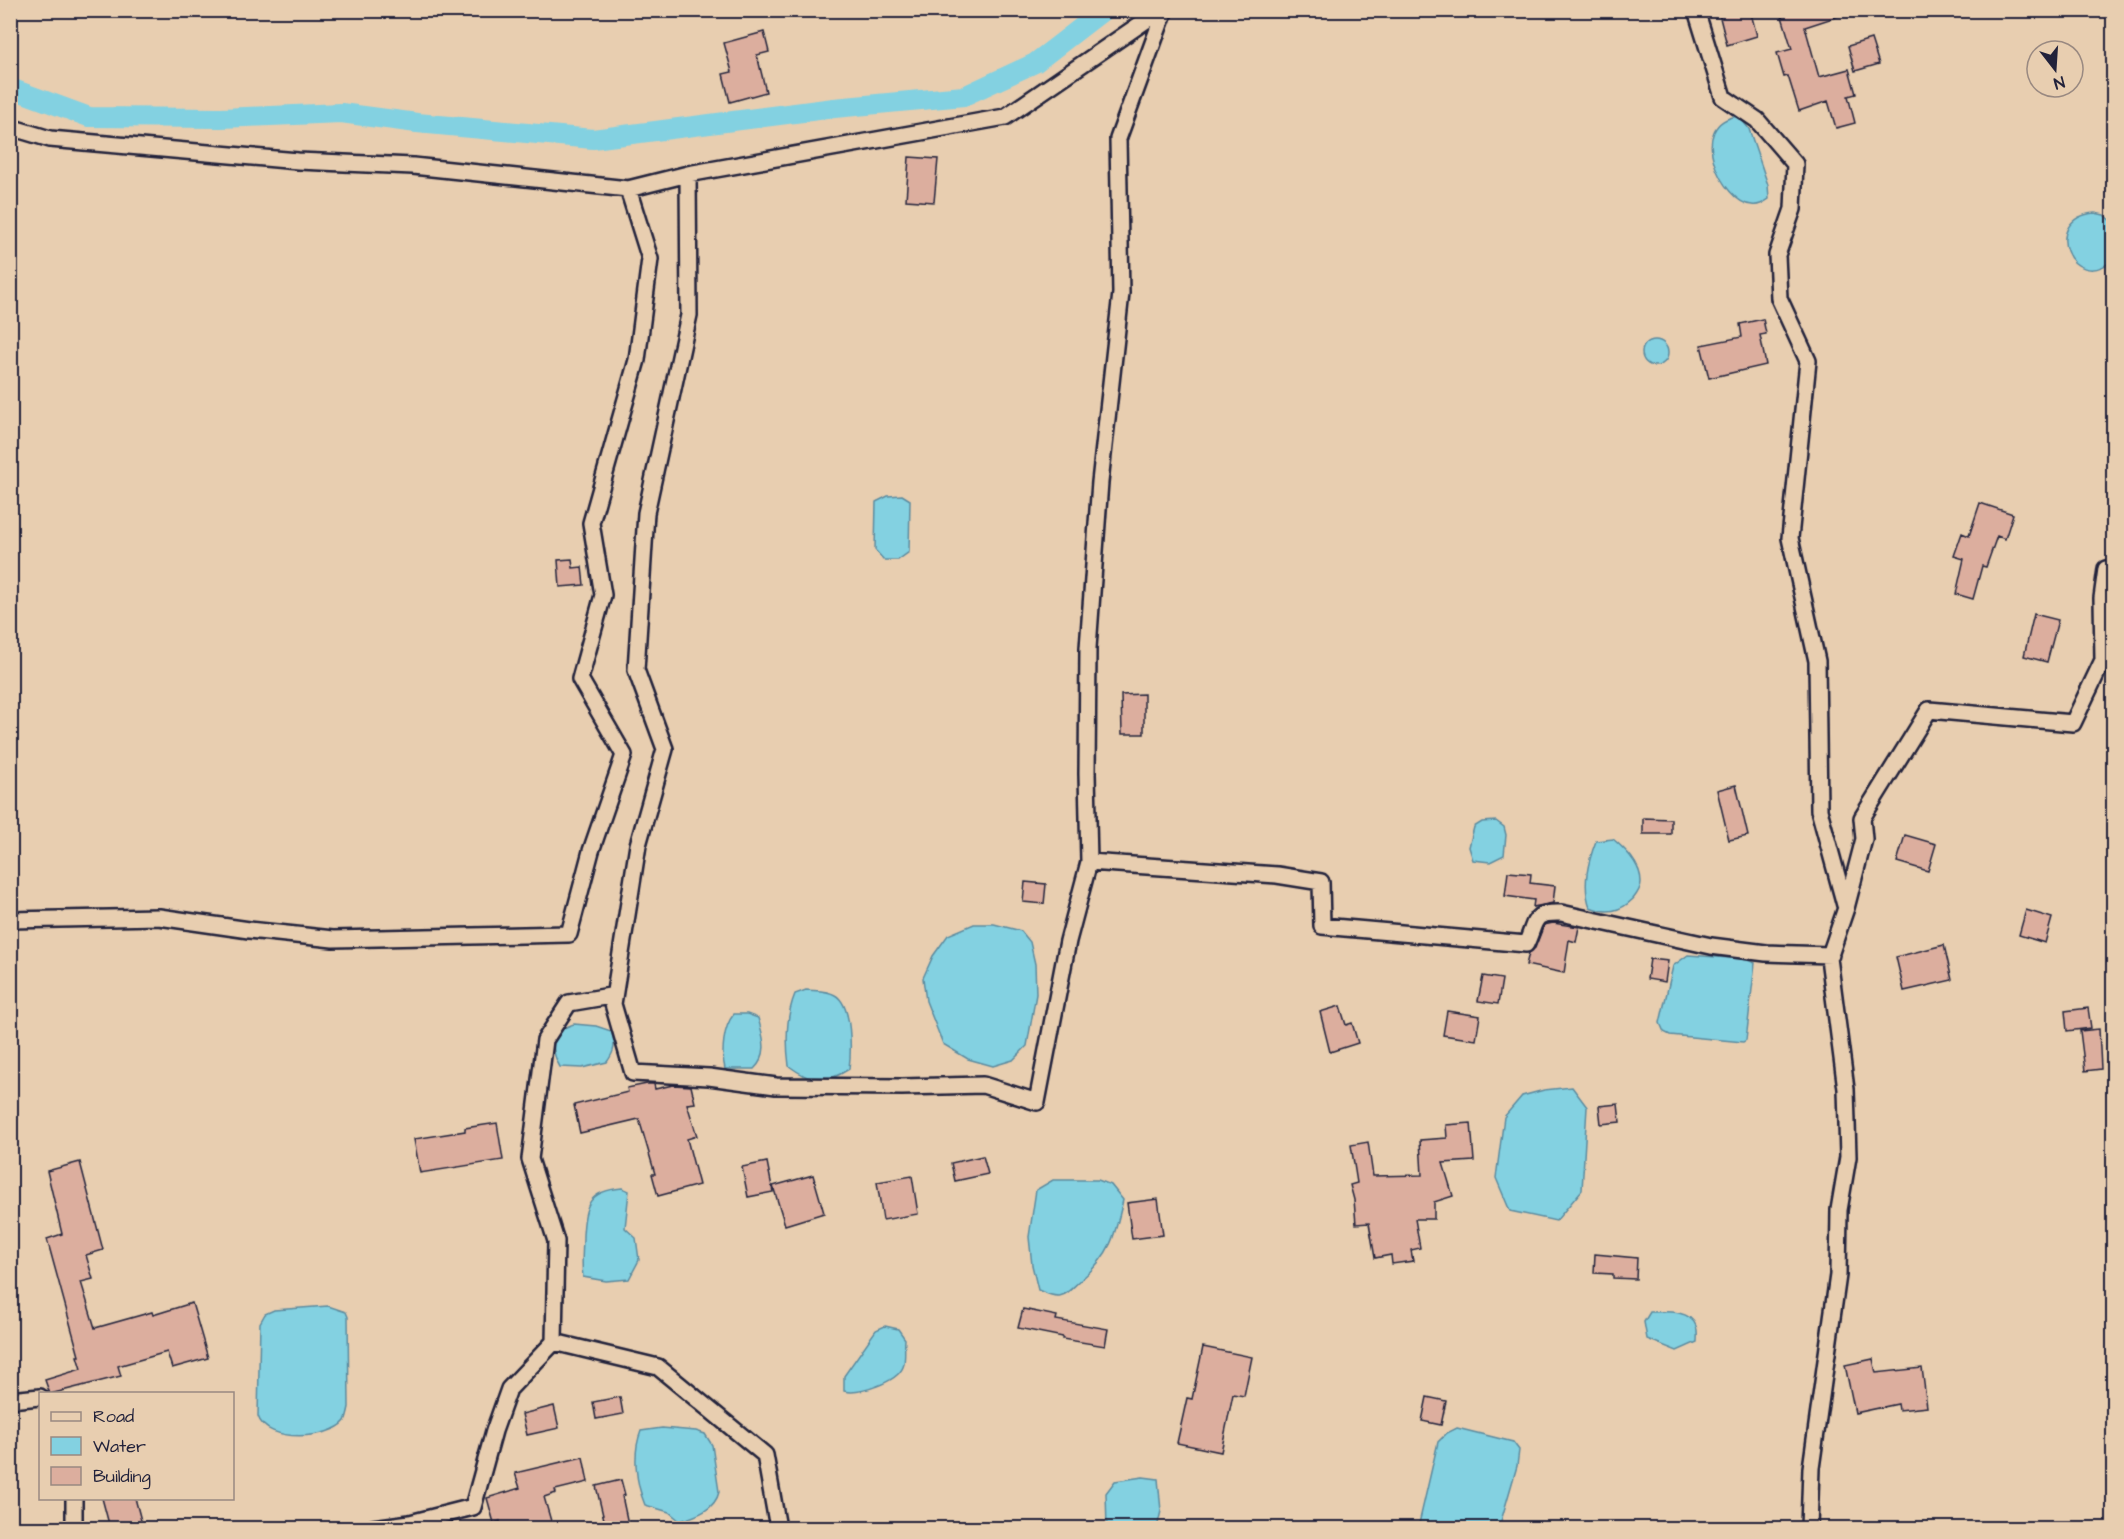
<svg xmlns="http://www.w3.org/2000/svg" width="2124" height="1539" font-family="'Architects Daughter',sans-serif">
<rect width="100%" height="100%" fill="#e8ceb0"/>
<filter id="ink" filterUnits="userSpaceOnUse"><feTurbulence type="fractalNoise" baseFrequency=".0167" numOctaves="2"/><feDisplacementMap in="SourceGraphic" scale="12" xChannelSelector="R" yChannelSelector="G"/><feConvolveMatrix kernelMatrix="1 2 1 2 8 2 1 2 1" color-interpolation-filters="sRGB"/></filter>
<g filter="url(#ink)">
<path fill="#83d1e1" stroke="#5c8b9f" stroke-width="1.5" d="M1739,116L1749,129L1768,185L1769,199C1763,203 1759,206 1752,205C1723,204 1684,122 1739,116Z
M2095,213L2104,215L2113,223V260C2071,295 2039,218 2095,213Z
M1642 353a13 13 0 1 1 26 0a13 13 0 1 1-26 0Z
M902,495L910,500L909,552L898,560H884L875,550L876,502L888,496Z
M1496,821L1504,827L1506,835L1504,855L1490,862L1473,860L1469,847L1474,827L1482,822Z
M1613,839C1625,849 1641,864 1641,882C1641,888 1637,894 1633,899C1620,912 1607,914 1590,907C1582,885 1588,862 1596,841Z
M974,924H994L1021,931L1030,942L1035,964L1036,994L1027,1046L1013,1060L993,1066L968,1059L943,1044L926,1001L923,978L933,956L948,935Z
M1688,955L1745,959L1755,963L1746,1040L1743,1042L1670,1035L1664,1032L1660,1023L1673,966Z
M806,990C816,991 827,990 835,995C853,1005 851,1052 849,1069C824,1085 812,1083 789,1066C786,1043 786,1016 795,994Z
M734,1014H747L758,1018C763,1037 770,1053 754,1069H725C721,1053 723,1027 734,1014Z
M574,1024L596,1026L611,1031C616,1044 615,1051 607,1062L582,1068L560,1067C549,1048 551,1031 574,1024Z
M1572,1087L1587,1107L1582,1190L1556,1221L1510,1211L1496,1178L1504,1117L1522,1096L1544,1090Z
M1053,1180H1098L1111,1185L1123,1200C1115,1236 1111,1254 1082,1279C1064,1295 1064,1302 1038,1290L1032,1265L1029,1237L1036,1190Z
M622,1188L629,1191L625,1228L636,1238L639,1260L629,1279L606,1281L583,1277C581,1262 583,1250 583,1235C585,1205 588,1191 622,1188Z
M328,1306L346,1312L348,1317L349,1407C348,1412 347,1417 345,1421C331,1439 266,1444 258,1416L260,1323L265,1314L274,1310Z
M1650,1312C1665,1312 1690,1309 1696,1326C1698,1331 1697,1337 1697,1342L1677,1351L1647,1339L1644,1322Z
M885,1326L898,1329L905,1339C904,1348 906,1360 903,1367C897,1382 859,1395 844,1391V1376L876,1330Z
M662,1428L696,1431L705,1434L712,1445L719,1492C715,1510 696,1516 680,1521L669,1512L645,1505C636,1483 632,1454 641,1431Z
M1457,1428L1513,1442L1519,1450L1517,1466L1499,1528H1418L1438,1442L1447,1433Z
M1143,1477L1158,1479L1161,1511L1157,1528H1107L1106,1493L1115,1481Z"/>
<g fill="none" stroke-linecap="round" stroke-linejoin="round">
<path stroke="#83d1e1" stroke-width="20" d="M10,88L89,117L221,118L341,113L417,123L593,139L834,108L964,96L1035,63L1104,10"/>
</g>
<path fill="#dcae9e" stroke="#22223b" stroke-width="1.5" d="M1718,10H1750L1757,36L1727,45Z
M1780,10H1845V14L1805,27L1819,77L1849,69L1856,94L1848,96L1855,123L1836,128L1828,101L1799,111L1788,76L1784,77L1777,53L1792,49Z
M764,32L769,52L757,55L766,92L730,102L723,74L732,72L724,43Z
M1871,39L1879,64L1855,71L1848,46Z
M909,157L938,159L934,202L906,200Z
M1763,319L1766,334L1760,335L1766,365L1709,378L1701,345L1742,337L1740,324Z
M1980,503L2013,514L2005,539L1997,536L1986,567L1982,566L1973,599L1956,594L1964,559L1954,556L1962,533L1969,536Z
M572,559L573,568L582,567L584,585L560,587L558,560Z
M2034,614L2058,620L2047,662L2024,656Z
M1144,694V734H1122L1121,695Z
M1736,785L1748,836L1729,840L1717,790Z
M1643,818L1671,819V834H1643Z
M1905,835L1936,844L1928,871L1897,862Z
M1508,872L1531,874L1530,883L1555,886L1553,903L1533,907L1534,900L1505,896Z
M1025,882L1046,884L1044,904L1023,902Z
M2026,910L2052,918L2045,943L2019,935Z
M1553,923L1579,927L1576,942L1569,940L1564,973L1526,965L1529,953L1535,948L1544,925Z
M1944,945L1952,980L1904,991L1896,957Z
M1650,959L1668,961L1665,982L1647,979Z
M1483,976L1502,979L1498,1004L1478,1001Z
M1340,1006L1346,1025L1352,1023L1358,1043L1330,1052L1320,1012Z
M2088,1008L2091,1028L2067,1031L2065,1011Z
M1447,1011L1480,1016L1476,1040L1443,1035Z
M2099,1029L2101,1069L2085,1071L2080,1031Z
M647,1084H654L655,1089L673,1085L691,1086L695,1103L687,1104L697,1136L687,1139L699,1185L658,1196L652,1174H655L639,1119L580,1133L574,1105L628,1092L627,1088Z
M1618,1104L1620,1122L1601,1124L1599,1106Z
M497,1123L503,1160L420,1173L414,1139L465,1131V1128Z
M1471,1123L1474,1161L1443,1163L1453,1196L1434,1202V1219H1415L1420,1248L1411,1250L1413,1261L1392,1264L1391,1255L1375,1258L1369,1223L1356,1224L1354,1200L1350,1185L1357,1183L1351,1145L1368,1142L1373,1176L1422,1175L1420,1140L1447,1138L1446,1125Z
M983,1156L988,1174L955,1181L951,1163Z
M80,1162L103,1250L86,1255L93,1279L81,1282L95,1328L152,1312L153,1315L192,1303L208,1358L172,1368L167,1352L118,1366L121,1376L50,1394L45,1380L81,1369L77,1356H79L47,1239L62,1234L47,1171Z
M767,1162L773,1192L748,1197L742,1167Z
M813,1175L824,1213L785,1225L773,1186Z
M912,1176L918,1214L883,1220L877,1182Z
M1158,1199L1163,1235L1132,1239L1127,1203Z
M1595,1254L1637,1258L1636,1279L1613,1278V1274L1594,1273Z
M1023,1309L1057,1316L1056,1320L1108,1329L1105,1346L1062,1339L1063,1337L1018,1328Z
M1203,1347L1252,1357L1244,1396L1233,1394L1221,1452L1177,1443L1187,1398L1192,1399Z
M1873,1359L1876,1373L1922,1368L1927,1407L1899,1410L1898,1404L1855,1413L1845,1365Z
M620,1397L623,1414L596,1419L593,1402Z
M1427,1397L1446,1401L1441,1425L1422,1421Z
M554,1406L559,1428L527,1435L522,1414Z
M583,1457L588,1482L555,1490L556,1493L544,1497L553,1528H501L500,1521L494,1523L487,1498L520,1488L515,1473Z
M621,1480L625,1495L622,1496L628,1524L606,1528L596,1486Z
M102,1498H135L143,1528H110Z"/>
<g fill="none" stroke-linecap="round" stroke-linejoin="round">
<defs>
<path id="minor" d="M1696,10L1723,97L1757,120L1795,164L1793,209L1777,255L1779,298L1808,361L1790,538L1817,661L1819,810L1845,905
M10,127L50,139L298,161L413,166L628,189L688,174L1005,117L1161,10
M688,174L689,315L646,513L636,670L665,749L638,845L613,1004L610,996L569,1003L545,1040L530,1159L556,1241L554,1342L658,1367L765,1455L778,1528
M1089,862L1277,875L1321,882L1322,926L1526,944C1537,921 1531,912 1561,913L1711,946L1766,953L1831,955
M10,920L159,917L249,930L333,939L569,934L591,851L624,755L580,679L603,595L591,523L637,360L650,259L628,189
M613,1004L633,1073L709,1077L776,1086L902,1087L983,1085L1037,1102L1068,941L1089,862L1087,774L1088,648L1100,482L1121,293L1118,139L1165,10
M10,1400L40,1397
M74,1498V1528
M373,1528L410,1523L473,1507L494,1431L509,1389L554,1342
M1809,1528L1811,1468L1838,1275L1839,1210L1848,1157L1846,1089L1829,958L1846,908L1864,839L1862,818L1929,710L2073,723L2103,660L2102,598L2106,569L2114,567"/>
</defs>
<use href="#minor" stroke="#22223b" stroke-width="20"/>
<use href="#minor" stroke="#e8ceb0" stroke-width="15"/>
</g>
</g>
<rect width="2124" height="1539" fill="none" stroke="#e8ceb0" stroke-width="36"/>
<rect x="18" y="18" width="2088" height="1503" fill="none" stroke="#22223b" stroke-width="2" filter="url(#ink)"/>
<rect x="39" y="1392" width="195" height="108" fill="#e8ceb0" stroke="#998981" stroke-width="1.5"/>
<rect x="51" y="1412" width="30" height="9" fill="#e8ceb0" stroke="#998981" stroke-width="1.5"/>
<text x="93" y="1422" font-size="18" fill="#22223b">Road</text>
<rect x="51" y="1437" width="30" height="18" fill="#83d1e1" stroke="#998981" stroke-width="1.5"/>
<text x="93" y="1452" font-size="18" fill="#22223b">Water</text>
<rect x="51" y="1467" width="30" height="18" fill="#dcae9e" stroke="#998981" stroke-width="1.5"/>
<text x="93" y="1482" font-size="18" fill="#22223b">Building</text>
<g transform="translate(2055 69) rotate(163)"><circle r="28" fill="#e8ceb0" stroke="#998981" stroke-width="1.5"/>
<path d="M0-4.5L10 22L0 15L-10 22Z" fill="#22223b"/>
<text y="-9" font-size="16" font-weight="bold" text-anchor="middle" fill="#22223b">N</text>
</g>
</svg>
